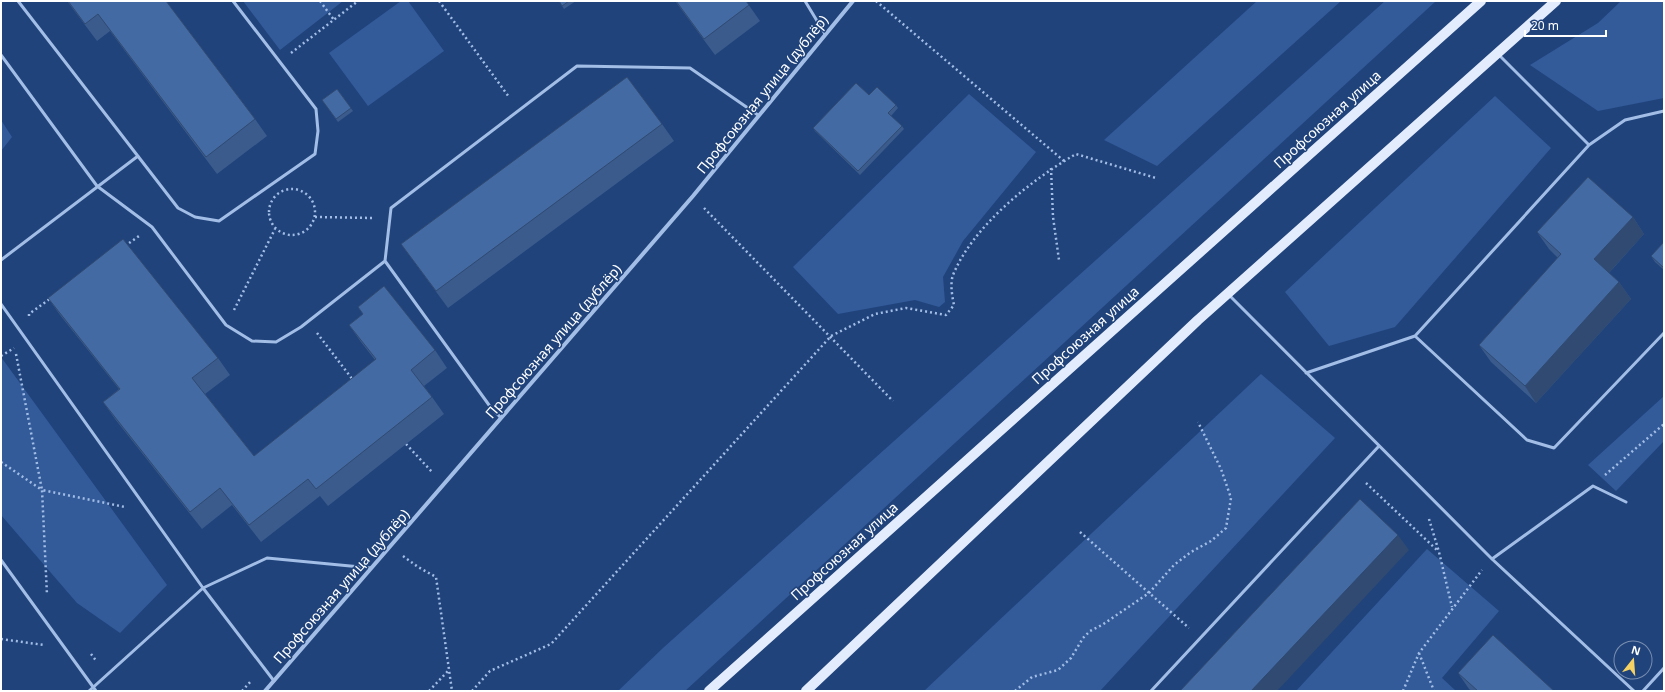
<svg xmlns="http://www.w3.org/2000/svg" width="1665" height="692" font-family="'Noto Sans',sans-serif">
<rect width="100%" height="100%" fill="#20437b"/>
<path fill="#335b99" d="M243,1H343L280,50Z
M401,1H408L444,51L368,106L329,53Z
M1257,1H1341L1157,166L1104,140Z
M1385,1H1436L685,691H618L663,648Z
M1621,1H1664V98L1598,111L1530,65L1598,23Z
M969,94L1036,152L963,241L943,277L945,302L939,307L915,300L838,314L793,267Z
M1495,96L1551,148L1395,327L1329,346L1285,292Z
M1,120L12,137L1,151Z
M1,357L167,585L120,633L77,603L1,515Z
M1261,374L1335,438L1100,691H924Z
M1664,396V441L1616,491L1588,465Z
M1427,549L1499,611L1442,678L1456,691H1296Z"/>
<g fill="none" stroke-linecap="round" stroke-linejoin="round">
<path stroke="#a2bde6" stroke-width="2.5" stroke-dasharray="2 3" stroke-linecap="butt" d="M320,1L334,20
M439,1L509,97
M876,1L1064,161
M291,53L358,1
M1051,168L1053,217L1059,260
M269 212a23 23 0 1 1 46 0a23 23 0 1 1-46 0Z
M704,208L893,401
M315,217L374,218
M125,246L139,236
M234,310L275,229
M29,316V314L51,298
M317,333L353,380
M16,354L42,490L125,507
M1,356L14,348
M406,444L433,473
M1,462L42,490L47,595
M1605,475L1664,424
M1366,483L1438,551
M1429,519L1439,552L1452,607
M1080,532L1189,628
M403,556L418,567L436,577L452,691
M1,639L44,645
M1419,653L1434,691
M91,654L97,662
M242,691L251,681
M429,691L448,671
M472,691L490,671L551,644L831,336L875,314L906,308L946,315L954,305C952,296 950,283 953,275C973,226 1031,180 1076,154L1156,178
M1015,691L1032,677L1058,670L1071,658L1083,638L1090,631L1102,625L1149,593L1174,565L1191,552L1211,541L1226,528L1231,498L1221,469L1198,422
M1403,691L1419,653L1482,570"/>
<path stroke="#a2bde6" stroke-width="3" d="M18,1L178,208L195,217L219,221L315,154L318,131L316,109L233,1
M805,1L825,34
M1498,54L1589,145L1625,120L1664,111
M1,55L97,186L152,227L226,325L252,341L276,342L301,327L385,261L391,208L577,66L690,68L758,115
M1,260L138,156
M385,261L489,405L501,418
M1229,295L1492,559L1634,691
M1,304L203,588L274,681
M1415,336L1589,145
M1306,373L1415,336L1527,440L1554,448L1664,333
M1492,559L1593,486L1626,502
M1,560L96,691
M89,691L203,588L267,558L371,568
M1151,691L1379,446
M1643,691L1664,668"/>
<path stroke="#a2bde6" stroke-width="4" d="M265,691L693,196L853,1"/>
<path stroke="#e3ecfd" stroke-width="10" d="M709,691L1481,1
M806,691L1198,320L1556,1"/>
</g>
<path fill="#3a5b8c" d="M67,1H166L255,119L267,136L217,174L110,31L97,41Z
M559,1H576L564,9Z
M675,1H746L760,21L715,55Z
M337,89L353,111L338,122L322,100Z
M869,95L896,105L898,108L891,116L902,126L904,129L860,175L815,131L813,128Z
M662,124L674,141L448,308L401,244Z
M1633,217L1644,234L1609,273L1619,282L1631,299L1536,403L1491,362L1479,345L1558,258L1549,249L1537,232Z
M1664,242V270L1655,262L1651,256Z
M48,298L218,358L230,375L205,394L254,456L375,360L361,342L349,325L363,314L358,307L435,350L447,368L424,386L432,397L444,414L328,506L320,496L261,542L232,505L202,529L115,419L103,402L119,389L60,315Z
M1458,673L1554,691H1472L1469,689Z"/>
<path fill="#304a72" d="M1633,217L1644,234L1606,276L1594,259Z
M1619,282L1631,299L1536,403L1525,386Z
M1398,535L1409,550L1277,691H1251Z"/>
<path fill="#446aa3" stroke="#304a72" d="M68,1H166L255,119L206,157L98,14L85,24Z
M559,1H569L562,6Z
M676,1H746L749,5L704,39Z
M627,77L662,124L436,291L401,244Z
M856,83L869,95L877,87L896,105L888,113L902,126L858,171L813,128Z
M337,89L351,108L336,119L322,100Z
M1588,177L1633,217L1594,259L1619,282L1525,386L1479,345L1561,254L1537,232Z
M123,239L218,358L192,378L254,456L376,359L349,325L363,314L358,307L384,286L435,350L411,370L432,397L316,489L308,479L249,525L220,488L190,512L103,402L120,389L48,298Z
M1664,242V268L1651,256Z
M1360,499L1398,535L1251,691H1180Z
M1493,635L1554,691H1478L1458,673Z"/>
<g text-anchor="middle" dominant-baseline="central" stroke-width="3" stroke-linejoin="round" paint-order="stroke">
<g font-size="14" fill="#fff" stroke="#20437b">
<text transform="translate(762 94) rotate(-51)">Профсоюзная улица (дублёр)</text>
<text transform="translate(1327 119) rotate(-42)">Профсоюзная улица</text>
<text transform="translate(1085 335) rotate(-42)">Профсоюзная улица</text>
<text transform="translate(553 341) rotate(-49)">Профсоюзная улица (дублёр)</text>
<text transform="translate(844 551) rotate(-42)">Профсоюзная улица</text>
<text transform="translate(341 586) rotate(-49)">Профсоюзная улица (дублёр)</text>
</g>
</g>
<rect width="1665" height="692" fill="none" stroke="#ffffff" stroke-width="4"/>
<g transform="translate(1633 660) rotate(17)"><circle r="19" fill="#20437b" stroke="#798eb0"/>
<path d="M0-3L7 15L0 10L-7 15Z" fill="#f4d162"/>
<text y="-6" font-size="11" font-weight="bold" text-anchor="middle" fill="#ffffff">N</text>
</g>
<path d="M1525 30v6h81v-6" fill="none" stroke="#ffffff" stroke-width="2"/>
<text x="1531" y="30" font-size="12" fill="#ffffff" stroke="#20437b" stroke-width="3" paint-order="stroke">20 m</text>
</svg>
